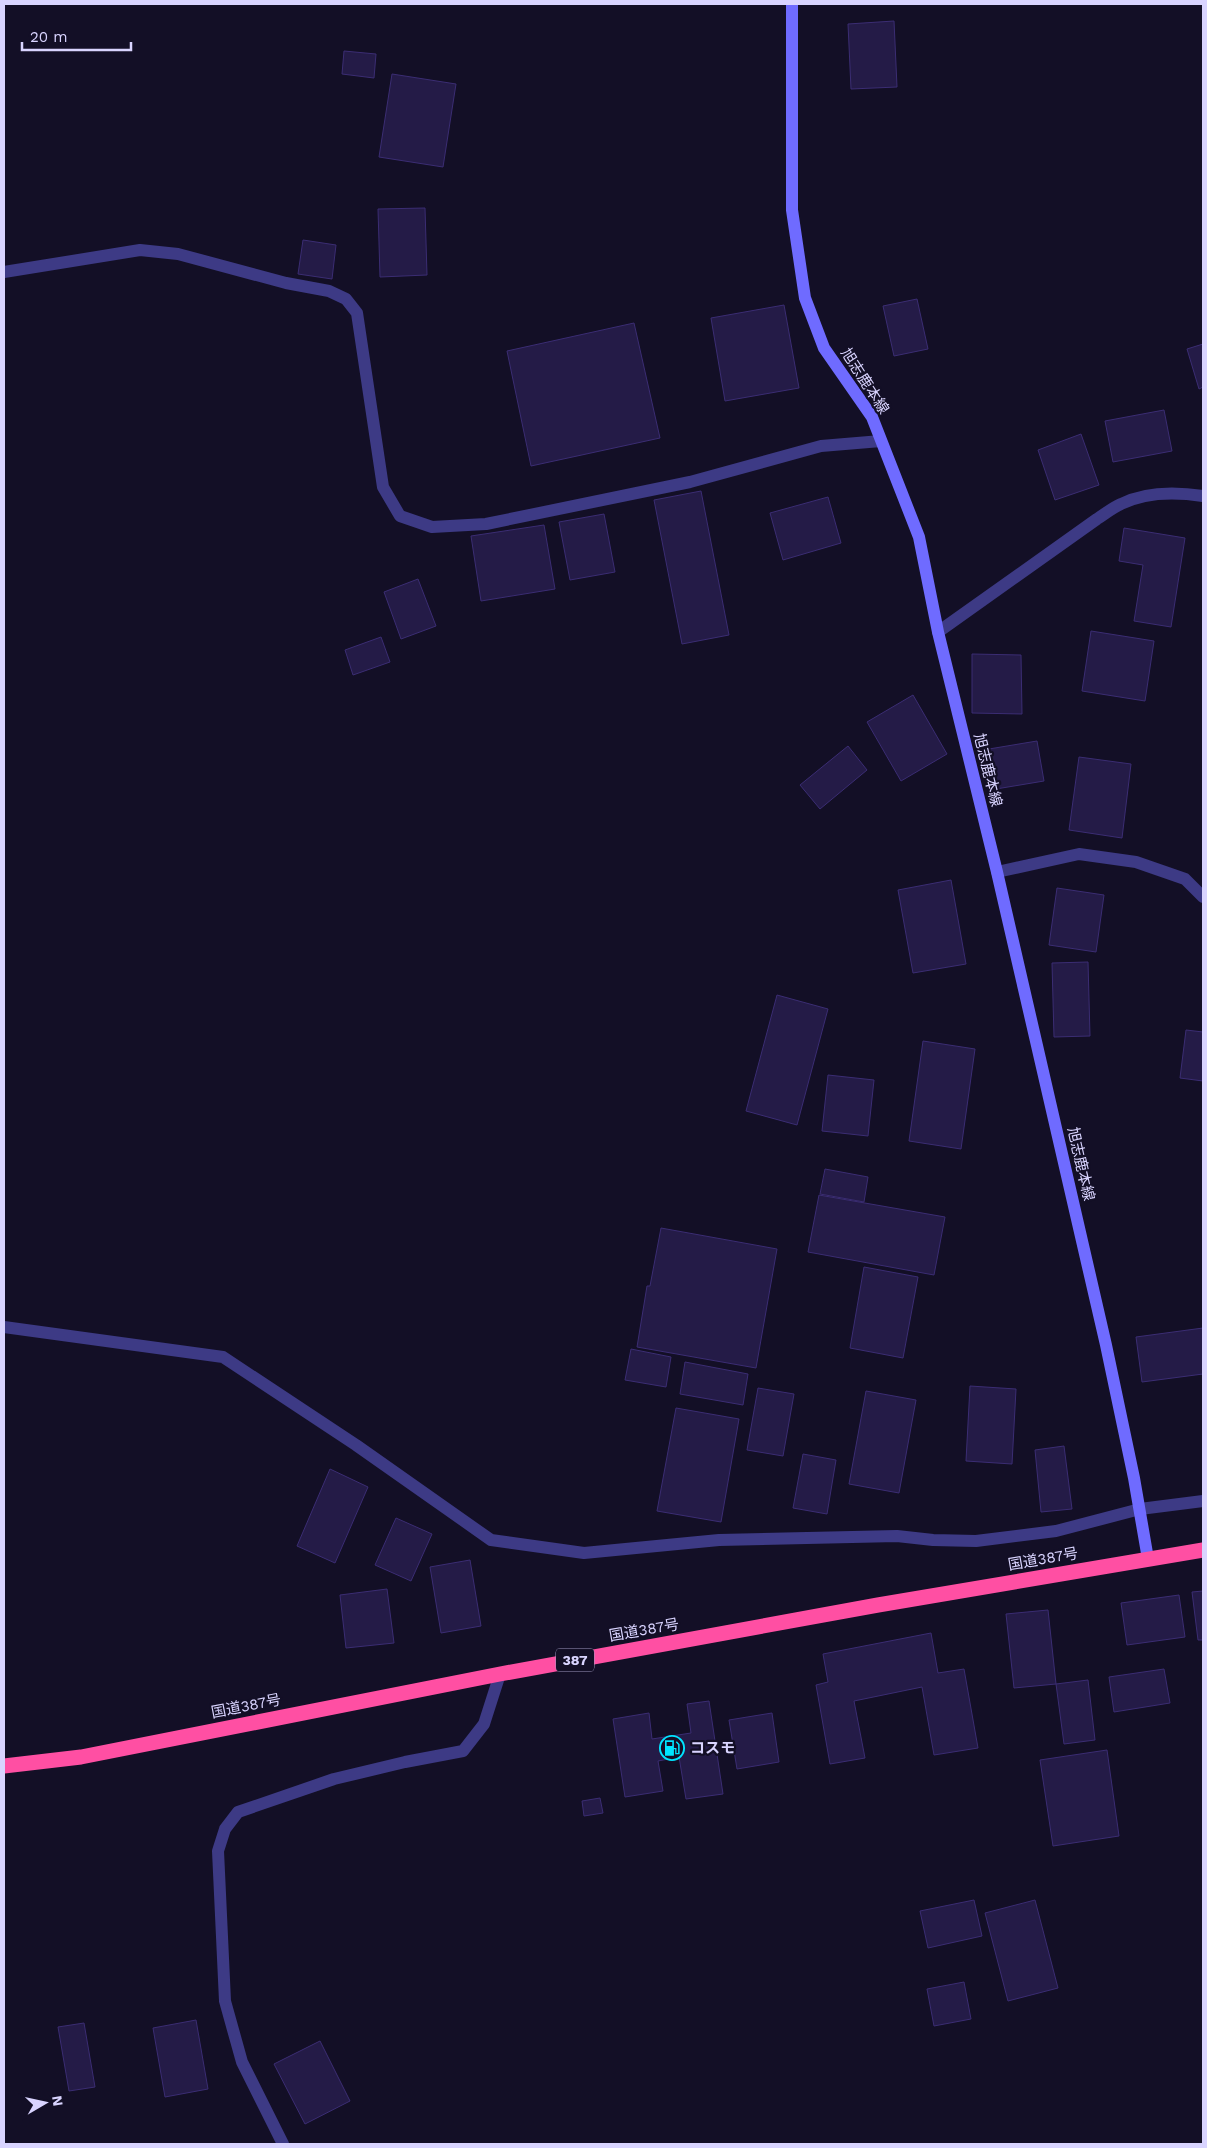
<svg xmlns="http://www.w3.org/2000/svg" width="1207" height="2148" font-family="'Work Sans','Noto Sans JP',sans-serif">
<rect width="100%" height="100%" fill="#130f26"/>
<path fill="#241b47" stroke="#3b2d73" d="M894,21L897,87L851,89L848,24Z
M344,51L376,54L374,78L342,74Z
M392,74L456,84L443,167L379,157Z
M425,208L427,275L380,277L378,209Z
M303,240L336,245L332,279L298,274Z
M917,299L928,349L894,356L883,306Z
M784,305L799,388L725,401L711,318Z
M634,323L660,438L531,466L507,351Z
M1203,344V387L1199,389L1187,349Z
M1164,410L1172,451L1113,462L1105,421Z
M1081,434L1099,485L1055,500L1038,450Z
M701,491L729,635L682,644L654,500Z
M828,497L841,543L783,560L770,513Z
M604,514L615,572L570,580L559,522Z
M544,525L555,589L481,601L471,536Z
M1124,528L1185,538L1171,627L1134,621L1143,565L1119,561Z
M418,579L436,626L401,639L384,592Z
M1091,631L1154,641L1145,701L1082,691Z
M381,637L390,662L353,675L345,650Z
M972,654L1021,655L1022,714L972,713Z
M913,695L947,754L901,781L867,722Z
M1037,741L1044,781L990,790L983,750Z
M848,746L867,770L820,809L800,785Z
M1079,757L1131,764L1122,838L1069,830Z
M951,880L966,964L913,973L898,890Z
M1057,888L1104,895L1096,952L1049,945Z
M1088,962L1090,1036L1054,1037L1052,963Z
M777,995L828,1009L797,1125L746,1111Z
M1186,1030L1203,1032V1081L1180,1078Z
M923,1041L975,1049L961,1149L909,1141Z
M828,1075L874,1080L868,1136L822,1131Z
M825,1169L868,1177L864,1202L820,1194Z
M819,1195L945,1217L934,1275L808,1252Z
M661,1228L777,1249L756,1368L637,1347L647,1286H650Z
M864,1267L918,1277L903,1358L850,1348Z
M1203,1328V1374L1142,1382L1136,1337Z
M631,1349L671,1357L666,1387L625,1380Z
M685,1362L748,1374L743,1405L680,1394Z
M970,1386L1016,1389L1012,1464L966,1461Z
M758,1388L794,1394L783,1456L747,1450Z
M866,1391L916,1400L899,1493L849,1484Z
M676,1408L739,1419L721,1522L657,1511Z
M1064,1446L1072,1509L1041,1512L1035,1450Z
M803,1454L836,1460L827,1514L793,1508Z
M330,1469L368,1487L335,1563L297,1546Z
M396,1518L432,1534L411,1581L375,1565Z
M470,1560L481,1626L441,1633L430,1567Z
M387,1589L394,1643L346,1648L340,1595Z
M1203,1591V1640H1198L1192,1592Z
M1179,1595L1185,1637L1127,1645L1121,1603Z
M1048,1610L1056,1684L1014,1688L1006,1614Z
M931,1633L938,1673L964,1669L978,1748L934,1755L922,1687L854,1701L865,1758L830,1764L816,1685L828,1682L823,1654Z
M1164,1669L1170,1703L1114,1712L1109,1677Z
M1088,1680L1095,1740L1064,1744L1056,1684Z
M709,1701L723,1794L686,1799L679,1757L658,1761L663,1791L625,1797L613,1719L649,1713L652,1739L691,1733L687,1704Z
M772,1713L779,1762L737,1769L729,1720Z
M1107,1750L1119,1836L1053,1846L1040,1760Z
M600,1798L603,1813L584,1816L582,1801Z
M974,1900L982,1936L928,1948L920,1911Z
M1035,1900L1058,1988L1008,2001L985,1913Z
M964,1982L971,2019L934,2026L927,1989Z
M196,2020L208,2089L165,2097L153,2028Z
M84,2023L95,2087L69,2091L58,2027Z
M320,2041L350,2101L305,2124L274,2064Z"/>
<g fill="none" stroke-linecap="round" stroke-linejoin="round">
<path stroke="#3d3a85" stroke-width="12" d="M4,272L140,250L178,254L286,283L329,291L346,299L357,313L383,487L400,516L432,527L486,524L690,482L821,446L881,441
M938,632L1097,519C1105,514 1112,508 1121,504C1145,492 1177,492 1203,496
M997,872L1079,854L1136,862L1185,879L1203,897
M4,1327L223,1357L356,1445L491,1540L584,1553L719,1540L897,1536L933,1540L976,1541L1056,1531L1140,1509L1203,1501
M283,2144L242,2062L225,2001L218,1851L225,1829L238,1812L334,1779L405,1762L463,1751L484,1724L500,1674"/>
<path stroke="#6f6bff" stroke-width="12" d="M792,4V210L805,298L824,348L872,417L919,537L938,632L997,872L1106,1345L1134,1478L1148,1559"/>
<path stroke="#ff4fa3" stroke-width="15" d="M4,1766L81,1757L500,1674L878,1605L1203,1550"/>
</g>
<defs>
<symbol id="fuel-ring" viewBox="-11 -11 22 22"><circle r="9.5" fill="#130f26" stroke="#00e5ff" stroke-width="1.5"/><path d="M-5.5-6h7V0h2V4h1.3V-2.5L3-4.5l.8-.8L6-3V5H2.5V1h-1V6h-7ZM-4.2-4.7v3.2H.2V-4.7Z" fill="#00e5ff"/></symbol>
</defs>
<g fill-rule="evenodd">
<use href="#fuel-ring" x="658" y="1734" width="28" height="28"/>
</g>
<g text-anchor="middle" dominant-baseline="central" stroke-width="4.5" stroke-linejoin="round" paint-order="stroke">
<rect fill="#130f26" stroke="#9e99be" stroke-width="1" x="556" y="1648.5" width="38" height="23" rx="4"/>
<g font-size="14" font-weight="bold" fill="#d9d4ff">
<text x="575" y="1660">387</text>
</g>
<g font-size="15" fill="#d9d4ff" stroke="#130f26">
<text transform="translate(865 381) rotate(57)">旭志鹿本線</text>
<text transform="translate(988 770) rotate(76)">旭志鹿本線</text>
<text transform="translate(1081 1164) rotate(77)">旭志鹿本線</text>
<text transform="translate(1043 1559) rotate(-10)">国道387号</text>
<text transform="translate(644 1630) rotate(-10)">国道387号</text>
<text transform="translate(246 1706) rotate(-11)">国道387号</text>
</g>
<g font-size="15" font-weight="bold" fill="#d9d4ff" stroke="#130f26" text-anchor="start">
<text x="690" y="1748">コスモ</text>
</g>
</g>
<rect width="1207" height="2148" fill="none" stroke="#d9d4ff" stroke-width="10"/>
<g transform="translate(45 2103) rotate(81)" stroke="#130f26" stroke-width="4" paint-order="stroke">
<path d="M0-4L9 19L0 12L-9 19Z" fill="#d9d4ff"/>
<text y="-8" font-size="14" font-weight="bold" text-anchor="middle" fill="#d9d4ff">N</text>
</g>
<path d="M22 42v8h109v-8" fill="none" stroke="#d9d4ff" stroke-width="2.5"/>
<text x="30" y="42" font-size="15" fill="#d9d4ff" stroke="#130f26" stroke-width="4" paint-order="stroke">20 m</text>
</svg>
